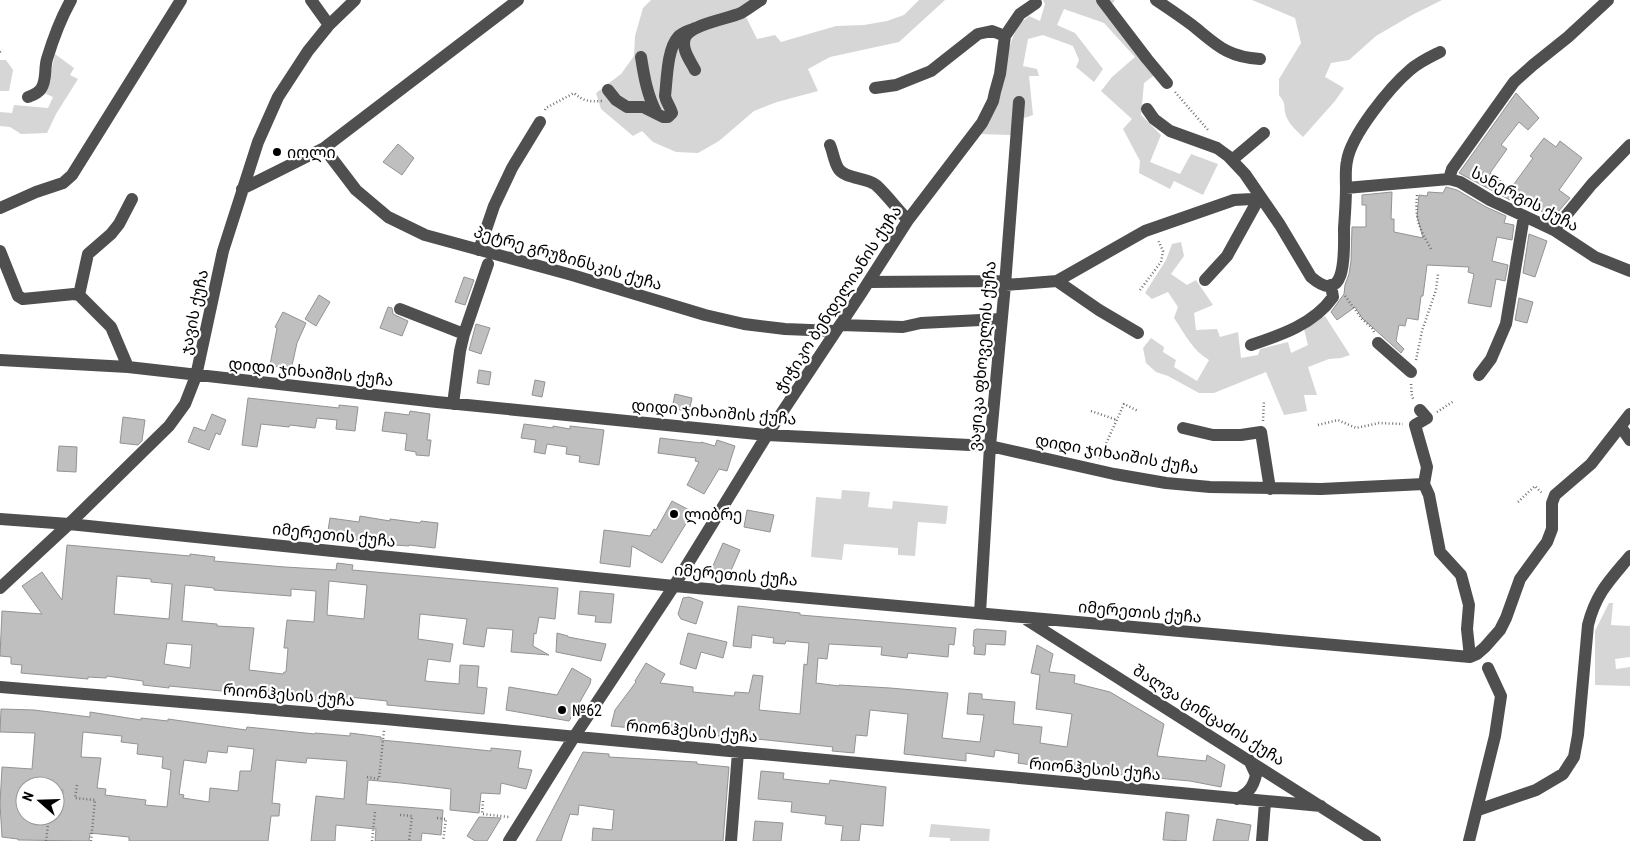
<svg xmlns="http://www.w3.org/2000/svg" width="1630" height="841" font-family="'Roboto Condensed','Noto Sans Georgian',sans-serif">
<rect width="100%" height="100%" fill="#fff"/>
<path fill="#d6d6d6" d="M651,0H753L745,15L757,39L775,35L781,42L836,26L864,25L887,21L904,15L919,0H945L899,42L830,57L808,69L818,91L777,102L754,111L719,141L698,153L676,152L653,142L642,131L633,136L601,109L596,93L621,74L634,56L635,36L643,8Z
M1043,0H1115L1110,7L1161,70L1144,83L1141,115L1161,135L1150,162L1180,174L1191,154L1218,164L1203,195L1174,181L1170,189L1139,173L1140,161L1123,129L1132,119L1101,91L1112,77L1135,57L1104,23L1064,9L1057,25L1075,33L1103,69L1094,82L1076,67L1079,60L1073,46L1043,35L1028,39L1023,66L1037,69L1039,76H1029L1033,115L1024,118V102L1011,135L978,134L1017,26L1029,16L1040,21L1045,4Z
M1252,0H1442L1412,15L1376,36L1349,60L1331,63L1325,77L1344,88L1335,101L1303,137C1297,131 1290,125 1287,118C1282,107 1288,106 1279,95V79L1301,43L1295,18Z
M55,54L74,68L70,75L78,79L56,114L47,133L21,134L10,127L0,126V112L12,113L14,105L48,108L53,97L46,94Z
M0,60H6L13,70L9,91H0Z
M1181,242L1184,256L1171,274L1187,285L1196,280L1213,305L1194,313L1196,330L1217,329L1220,337L1238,332L1241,358L1258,355L1260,349L1288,342L1291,353L1308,345L1304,329L1325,316L1350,355L1341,358L1329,359L1308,367L1317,395H1304L1307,411L1284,415L1266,372L1214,393H1199L1168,376L1156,372L1146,363L1143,348L1151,338L1164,347L1163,352L1176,360L1174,367L1197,381L1209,360C1192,350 1185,334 1174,318L1178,307L1168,292L1152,299L1145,293L1166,260L1172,244Z
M842,490L870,492L868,507L892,509L893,501L948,506L946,524L918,522L915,556L898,555V548L844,544L842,560L811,557L816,497L841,499Z
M1609,603H1613L1611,625L1630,626V657L1615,659L1616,669L1630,667V686L1595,685V631Z
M931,824L990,829L989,841H950V838L929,837Z"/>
<path fill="#bfbfbf" stroke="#939393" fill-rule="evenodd" d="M1516,93L1539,118L1528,130L1519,122L1501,145L1507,149L1490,173L1511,188L1533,158L1530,156L1544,138L1556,147L1560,141L1582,158L1559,190L1570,198L1552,219L1534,206L1533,208L1512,193L1510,200L1459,173Z
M398,144L414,158L402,175L383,162Z
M1446,187L1457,190L1486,207L1506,216L1504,223L1514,225L1512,240L1497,237L1492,261L1508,265L1505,281L1496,279L1491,307L1468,303L1474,274L1468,272L1469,267L1427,265L1423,296H1421L1418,320L1407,318L1405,326L1399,325L1396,341L1404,349L1401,353L1362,318L1355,307L1337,320L1331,312L1344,294L1345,285L1349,274L1351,261L1352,227H1366V205H1362V195L1392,192L1391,219H1394V232L1423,238L1417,216L1419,195L1427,196L1428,192L1443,193Z
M1529,234L1547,241L1535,277L1523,273Z
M464,277L474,280L465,305L455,302Z
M319,295L330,302L316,326L305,319Z
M1519,298L1533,302L1527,323L1515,320Z
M388,307L392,308L393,314L397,316L408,321L402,336L380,328Z
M283,312L306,323L297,343L291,370L270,365L277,328L275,327Z
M476,324L490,328L481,354L469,350Z
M479,370L491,372L489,385L477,383Z
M535,380L545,382L542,397L532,395Z
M675,394L692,398L689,412L672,408Z
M248,398L339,408V405L358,407L355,431L336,429L337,420L317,418L315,428L290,425L289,427L261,424L257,447L242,445Z
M410,411L430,414L427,440H431L429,456L416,455V452L405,450L407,434L382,431L385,412L409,415Z
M212,414L226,420L220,435L216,433L209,450L188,442L194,427L205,431Z
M123,417L145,420L142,441L138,445L120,443Z
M524,424L553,428V426L570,429V426L604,430L599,465L579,462L580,456L566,454L567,447L547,444L545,454L534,452L536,440L521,438Z
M660,438L701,443V442L715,446L717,440L735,446L727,471L719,469L704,494L687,485L699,462L695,461L696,458L658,453Z
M59,446L77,447L76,472L57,471Z
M672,501L693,512L662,563L632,546L630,567L600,563L604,530L650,536L654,529L656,530Z
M747,510L774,515L770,532L744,527Z
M360,516L390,521V519L420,523L421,521L438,523L435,548L409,545V546L381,544L350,539V541L327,537L330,518L359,522Z
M723,543L740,550L729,575L712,568Z
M67,545L190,556V554L215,557L214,561L285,567L336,570L337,563L353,565L352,570L558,588L555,619L539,617L536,634L534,633L533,646L549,655L511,652L513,630L487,628L484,647L463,644L467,619L420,614L418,639L453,644L450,662L428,659L425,681L459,684L460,665L479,666L477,687L487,688L484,714L387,705V701L349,697L348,701L339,700V707L323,706L317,705V700L169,686V688L143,685V681L107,676L106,678L88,677V679L21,673L22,665L11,664V657L0,656L2,611L42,614L22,586L42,572L62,600ZM117,576L151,579V582L172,584L169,619L114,614ZM329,581L367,585L364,619L327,615ZM185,585L214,588V590L291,596V589L316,591L314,622L287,620L284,648H288L286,672H284L283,674L249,670L254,628L217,626V624L182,621ZM167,643L192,645L190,668L164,664Z
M580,591L614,594L611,623L595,622L596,616L578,614Z
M689,597L703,602L696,624L681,619L678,614L683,598Z
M738,606L800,613V615L956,628L954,645L949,644L948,657L908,653L907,658L881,655L882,647L829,644L827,659L818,658L816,683L839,686V685L890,688L948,693L942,738L980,742L984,715L967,714L969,693L982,694V699L1015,702L1013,724L1042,727L1040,743L1067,747L1072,714L1036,709L1040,675L1031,673L1037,645L1053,654L1049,672L1075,675L1074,683L1110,692L1164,724L1157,756L1206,761L1207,755L1225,765L1221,787L1190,781L1101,773L1100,775L1018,763L1019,754L995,750L994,757L966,753V761L904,754L908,714L870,710L867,736L856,735L854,753L832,751L833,747L757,739V741L696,733V734L611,726L615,710L636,682L635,681L646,663L665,674L660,683L693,687V692L734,696L735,692L749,693L753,675L763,676L759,710L800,714L804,664L807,665L809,643L786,641L785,644L773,643L774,638L752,635L751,648L733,646Z
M977,629L1006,631L1005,645L986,644L985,655L974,654L975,647L973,646L974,630Z
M557,633L568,636V637L606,644L601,661L556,652Z
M688,633L727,642L723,658L701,652L696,669L680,664Z
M572,668L591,679L590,684L569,721L506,710L509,687L557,695Z
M1,709L34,710L90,717V712L141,720V718L168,721V719L246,730L247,727L315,734V733L350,736V733L381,737V740L423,744L491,751V748L521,751L518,768L532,770L526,789L501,783L500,794L481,793L479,813L450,810L451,789L401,783L368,780L366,804L443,810L441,835L422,833L421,841H375L376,829L336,825L335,841H311L316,796L344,799L347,761L307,758L306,763L276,760L272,803L280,804L279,816H271L268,841H129V837L90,833L89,841L18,840V839L2,837L0,804L2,767L32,769L35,733L0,732ZM83,732L122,736L121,742L138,744L137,754L163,757L162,768L171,770L167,807L145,805L146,800L105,795L106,789L97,788L101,758L81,757ZM228,746L254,749L251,771H240L238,791L210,788L209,802L183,798L184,795L179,794L184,760L206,763L208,751L227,753ZM25,786H55L58,787V790H63L61,813L55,812V816H25Z
M583,752L609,754V757L697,762V764L729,767L723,841H592L593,828L612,830L614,810L579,805L578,815L570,814L561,841H536Z
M761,771L784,773L783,779L829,784L830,780L886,787L883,826L861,824L859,841H841L843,826L825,824L826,816L791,812L792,802L758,799Z
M1166,812L1189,815L1186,841L1163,840Z
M479,817L501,818L487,841H475L467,836Z
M1217,819L1251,825L1248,841H1213Z
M755,821L783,823L781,841H753Z"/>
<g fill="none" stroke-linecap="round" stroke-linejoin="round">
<path stroke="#717171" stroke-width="2.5" stroke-dasharray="1 2.5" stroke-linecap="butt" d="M0,52L3,50
M1175,92L1208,130
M545,110L546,108L574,93C583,101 590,102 602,101
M1417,195C1415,221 1419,227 1431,249
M1140,290L1161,262L1163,251L1158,240
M1345,296L1362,319L1372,328L1374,332
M1416,360L1422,331L1436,290L1438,274
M1411,384L1412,397L1414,400
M1091,411L1117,420
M1437,412L1454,401
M1263,421L1264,400
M1318,425L1338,420L1356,428L1379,423L1403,424
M1099,459L1124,404L1138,411
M1518,502L1535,486L1542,493
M367,777L379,779L384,730
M77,785L75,798L95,800L91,841
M483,801L482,814L509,817
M55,808L57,794
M400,815L412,816L409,841
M437,818L446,819L443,841
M46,841L49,816
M372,841L375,812"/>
<path stroke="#4f4f4f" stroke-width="12" d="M311,0L329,25
M1102,0L1147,59L1167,83
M1156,0C1168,8 1180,16 1192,25C1216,44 1226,57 1260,59
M641,57C644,76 647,94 656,112
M695,70C690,60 681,49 685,38C690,24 728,19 741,13C748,9 754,4 761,0
M875,88L896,85L931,71L978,34L992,31L1005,36
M608,90L616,100L627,107H643L663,117H668L672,113C670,106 666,102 665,96C667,80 667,49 678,37C683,32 689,31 695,28
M28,97C33,95 37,94 41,89C47,80 44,69 47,59C53,39 61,18 71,0
M1147,109L1154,119L1170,131L1217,148L1228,156L1245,174L1280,225L1311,277C1348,309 1344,248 1344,228C1345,214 1346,201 1346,188L1449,179L1460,182L1490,200L1554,230L1595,257L1630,271
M830,145C833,152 834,161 838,168C844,179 865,177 876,185C887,195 897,209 908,220
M324,148L356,190L388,217L425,235L572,275L705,315L744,324L785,329L835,331
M1232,160L1264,133
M1449,179L1452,169L1514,82L1533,65L1568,37L1608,0
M1346,188C1346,180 1345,170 1347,161C1351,135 1390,87 1410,70C1419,62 1430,57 1440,52
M242,189L324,148L518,0
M0,208L36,192L63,183L72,175L181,0
M1554,230L1592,184L1630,145
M479,250L494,206L512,168L540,122
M0,251L18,296L23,299L74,294L79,295L111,327L128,367
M1205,280L1227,256L1258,200
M1057,281L1099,310L1138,333
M869,282L1006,281
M1005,285L1057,281L1145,231L1234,200L1252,199L1263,202
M79,295L88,254L111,234L119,224L132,199
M400,309L464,334
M840,325L903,327L921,323L1001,319
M1378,343L1411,372
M1251,345C1281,335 1314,324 1333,297L1331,285
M0,360L128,367L437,402L767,435L990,446L1114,474L1166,483L1210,487L1321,489L1424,484
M1479,375L1491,359L1506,324L1524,216
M453,404L460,351L464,334L488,264
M1420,410L1427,418L1415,425L1427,467L1424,484L1429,495L1440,552L1461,575L1469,605L1467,629L1470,657
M1621,427L1630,440
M1183,428L1213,435H1241L1261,432L1270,489
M0,519L69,524L674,586L1470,657L1477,654L1485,647L1500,630L1506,618L1520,579L1547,542L1552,529V503L1555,495L1591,464L1630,414
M0,588L69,524L169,426L185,404L196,376L223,251L258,142L278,97L308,51L329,25L355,0
M980,613L990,446L1005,285L1019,102
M1027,620L1375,841
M0,687L385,719L1321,806
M1237,799C1248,793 1253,788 1256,775L1249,760
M1478,810L1536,790L1563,774L1574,757L1578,735L1588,625C1596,593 1610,580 1630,556
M509,841L574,737L674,586L767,435L862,292L908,220L982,123L993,101L995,92L1000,74L1005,36L1020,14L1036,3
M731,841L738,752
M1262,841L1265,802
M1469,841L1495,736L1501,696L1488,668"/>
</g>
<g fill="#000" stroke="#fff" stroke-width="2">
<circle cx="277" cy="152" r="5"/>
<circle cx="674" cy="514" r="5"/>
<circle cx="562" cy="710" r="5"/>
</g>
<g text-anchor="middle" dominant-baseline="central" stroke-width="4.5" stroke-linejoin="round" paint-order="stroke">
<g font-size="16" fill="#000" stroke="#fff" text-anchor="start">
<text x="287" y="152">იოლი</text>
<text x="684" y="514">ლიბრე</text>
<text x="572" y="710">№62</text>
</g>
<g font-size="16" fill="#000" stroke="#fff">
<text transform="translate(1525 199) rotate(28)">სანერგის ქუჩა</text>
<text transform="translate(568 258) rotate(16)">პეტრე გრუზინსკის ქუჩა</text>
<text transform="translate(838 299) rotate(-57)">ჭიჭიკო ბენდელიანის ქუჩა</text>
<text transform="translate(194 312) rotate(-78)">ჯავის ქუჩა</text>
<text transform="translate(982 356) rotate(-85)">ვაჟიკა ფხოველის ქუჩა</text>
<text transform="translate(311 372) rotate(6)">დიდი ჯიხაიშის ქუჩა</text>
<text transform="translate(714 412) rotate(5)">დიდი ჯიხაიშის ქუჩა</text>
<text transform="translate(1117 454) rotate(10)">დიდი ჯიხაიშის ქუჩა</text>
<text transform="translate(334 535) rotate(6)">იმერეთის ქუჩა</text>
<text transform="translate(736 575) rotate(5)">იმერეთის ქუჩა</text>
<text transform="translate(1140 612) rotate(5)">იმერეთის ქუჩა</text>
<text transform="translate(289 695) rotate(5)">რიონჰესის ქუჩა</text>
<text transform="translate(1209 715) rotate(32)">შალვა ცინცაძის ქუჩა</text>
<text transform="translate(692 731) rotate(5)">რიონჰესის ქუჩა</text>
<text transform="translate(1095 769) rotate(5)">რიონჰესის ქუჩა</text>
</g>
</g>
<g transform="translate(40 801) rotate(290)"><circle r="24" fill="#ffffff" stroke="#999999"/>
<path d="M0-4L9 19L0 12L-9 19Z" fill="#000000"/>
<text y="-8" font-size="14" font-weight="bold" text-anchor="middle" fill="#000000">N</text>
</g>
</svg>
